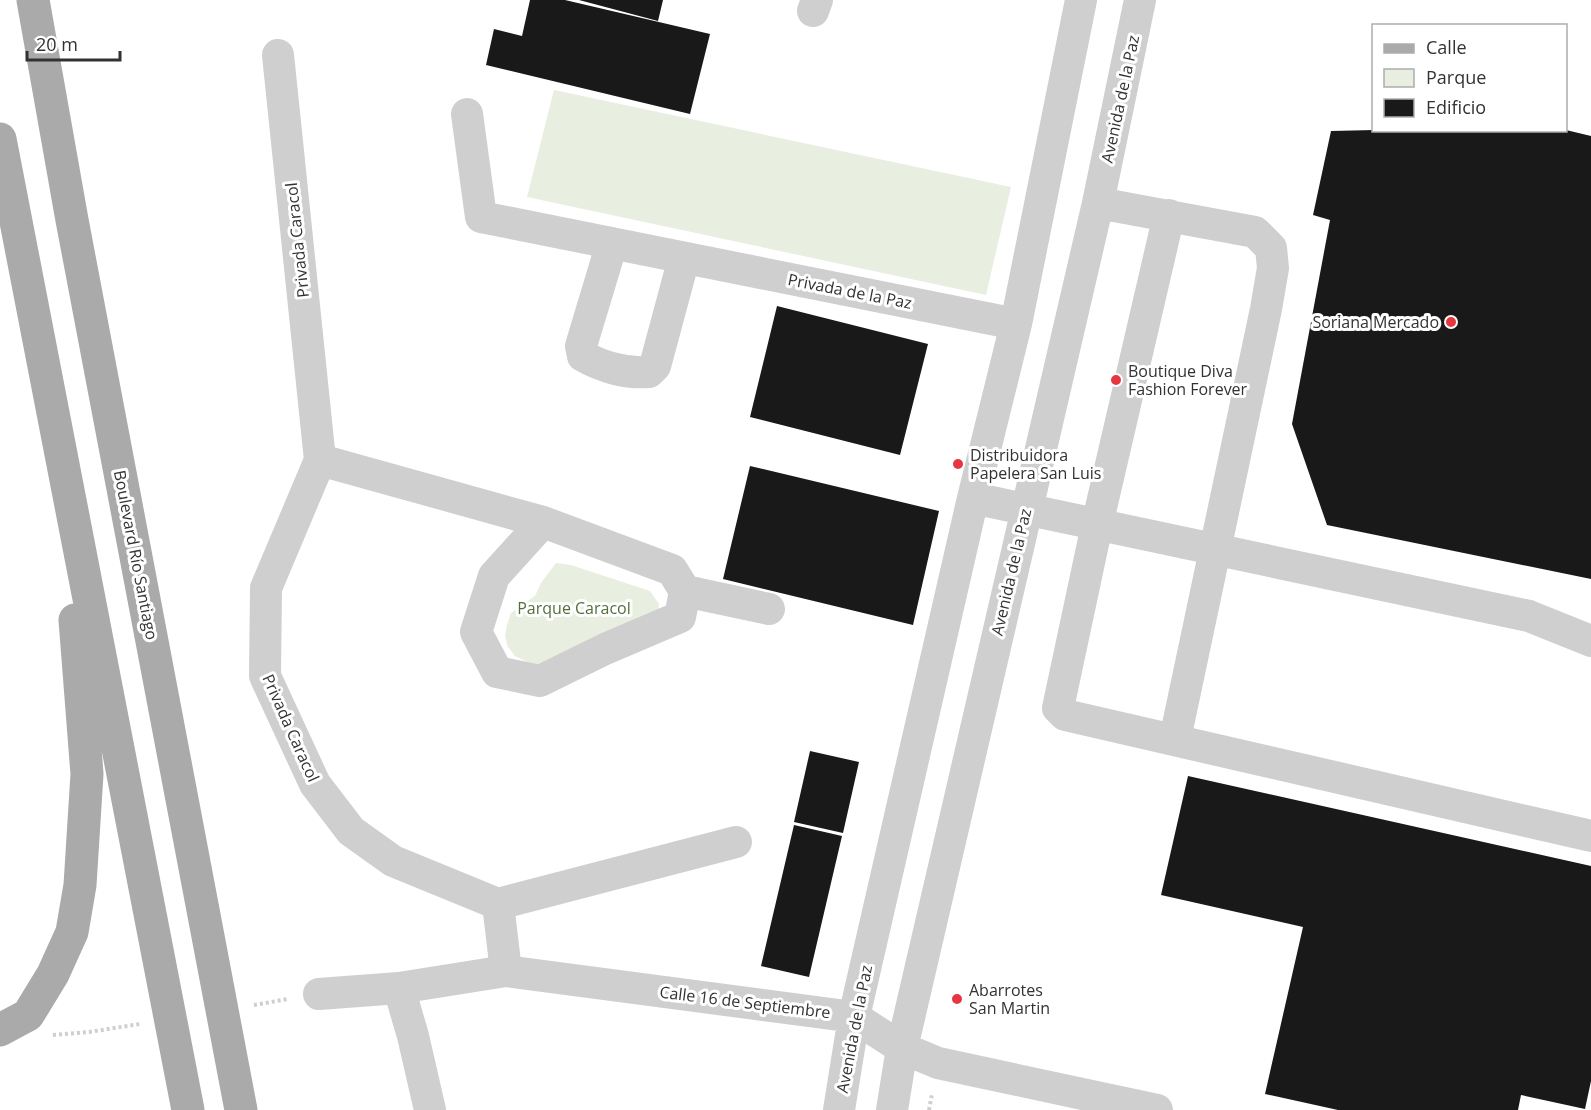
<svg xmlns="http://www.w3.org/2000/svg" width="1591" height="1110" font-family="'Open Sans',sans-serif">
<rect width="100%" height="100%" fill="#fff"/>
<path fill="#e8eee0" d="M554,90L1011,187L986,295L527,197Z
M556,563L571,565L650,591L659,604L658,611L535,666L515,656L508,647L505,636L507,625L511,613L535,596L541,583Z"/>
<path fill="#191919" d="M530,0H565L710,34L690,114L486,65L494,29L522,36Z
M579,0H663L658,21Z
M1374,130H1566L1591,136V579L1327,525L1292,424L1330,220L1313,215L1331,131Z
M777,306L928,344L900,455L750,417Z
M750,466L939,511L913,625L723,579Z
M810,751L859,762L843,833L794,822Z
M1188,776L1591,866V1081L1585,1109L1521,1095L1518,1110H1338L1265,1094L1303,927L1161,895Z
M794,825L842,836L809,977L761,966Z"/>
<g fill="none" stroke-linecap="round" stroke-linejoin="round">
<path stroke="#cfcfcf" stroke-width="4" stroke-dasharray="3 3" stroke-linecap="butt" d="M254,1005L288,999
M53,1035L89,1032L140,1024
M929,1110L932,1094"/>
<path stroke="#cfcfcf" stroke-width="32" d="M813,11L817,0
M278,55L320,460L266,588L265,676L315,784L351,831L393,861L498,904L736,842
M467,114L481,217L1016,324
M1098,203L1255,232L1271,248L1273,268L1266,309L1175,739
M1169,215L1097,525L1058,708L1065,715L1591,836
M612,243L581,346L583,356C602,367 627,374 649,372L655,366L684,258
M320,460L543,522L672,570L685,591L680,617L605,649L540,681L497,672L476,632L494,576L543,522
M973,498L1529,616L1591,641
M685,591L769,609
M498,904L506,971
M399,988L413,1036L430,1110
M319,994L399,988L506,971L854,1017L902,1048L938,1063L1157,1110
M839,1110L854,1017L973,498L1016,324L1081,0
M892,1110L902,1048L1098,203L1140,0"/>
<path stroke="#aaa" stroke-width="33" d="M33,0L72,220L241,1110
M0,139L188,1110
M0,1030L28,1015L53,974L72,932L80,885L87,774L75,620"/>
</g>
<g fill="#e73640" stroke="#fff" stroke-width="2">
<circle cx="1451" cy="322" r="6"/>
<circle cx="1116" cy="380" r="6"/>
<circle cx="958" cy="464" r="6"/>
<circle cx="957" cy="999" r="6"/>
</g>
<g text-anchor="middle" dominant-baseline="central" stroke-width="6" stroke-linejoin="round" paint-order="stroke">
<g font-size="16" fill="#323232" stroke="#fff">
<text transform="translate(1120 99) rotate(-78)">Avenida de la Paz</text>
<text transform="translate(297 240) rotate(-96)">Privada Caracol</text>
<text transform="translate(850 291) rotate(11)">Privada de la Paz</text>
<text transform="translate(136 555) rotate(79)">Boulevard Río Santiago</text>
<text transform="translate(1011 572) rotate(-77)">Avenida de la Paz</text>
<text transform="translate(291 728) rotate(66)">Privada Caracol</text>
<text transform="translate(745 1002) rotate(7)">Calle 16 de Septiembre</text>
<text transform="translate(854 1029) rotate(-79)">Avenida de la Paz</text>
</g>
<g font-size="16" fill="#323232" stroke="#fff" text-anchor="start">
<text x="1439" y="322" text-anchor="end">Soriana Mercado</text>
<text x="1128" y="371">Boutique Diva<tspan x="1128" dy="18">Fashion Forever</tspan></text>
<text x="970" y="455">Distribuidora<tspan x="970" dy="18">Papelera San Luis</tspan></text>
<text x="969" y="990">Abarrotes<tspan x="969" dy="18">San Martin</tspan></text>
</g>
<g font-size="16" fill="#546f3e" stroke="#fff">
<text x="574" y="608">Parque Caracol</text>
</g>
</g>
<rect x="1372" y="24" width="195" height="108" fill="#ffffff" stroke="#adadad" stroke-width="1.5"/>
<rect x="1384" y="44" width="30" height="9" fill="#aaaaaa" stroke="#adadad" stroke-width="1.5"/>
<text x="1426" y="54" font-size="18" fill="#323232">Calle</text>
<rect x="1384" y="69" width="30" height="18" fill="#e8eee0" stroke="#adadad" stroke-width="1.5"/>
<text x="1426" y="84" font-size="18" fill="#323232">Parque</text>
<rect x="1384" y="99" width="30" height="18" fill="#191919" stroke="#adadad" stroke-width="1.5"/>
<text x="1426" y="114" font-size="18" fill="#323232">Edificio</text>
<path d="M27 51v9h93v-9" fill="none" stroke="#323232" stroke-width="3"/>
<text x="36" y="51" font-size="18" fill="#323232" stroke="#ffffff" stroke-width="4.5" paint-order="stroke">20 m</text>
</svg>
